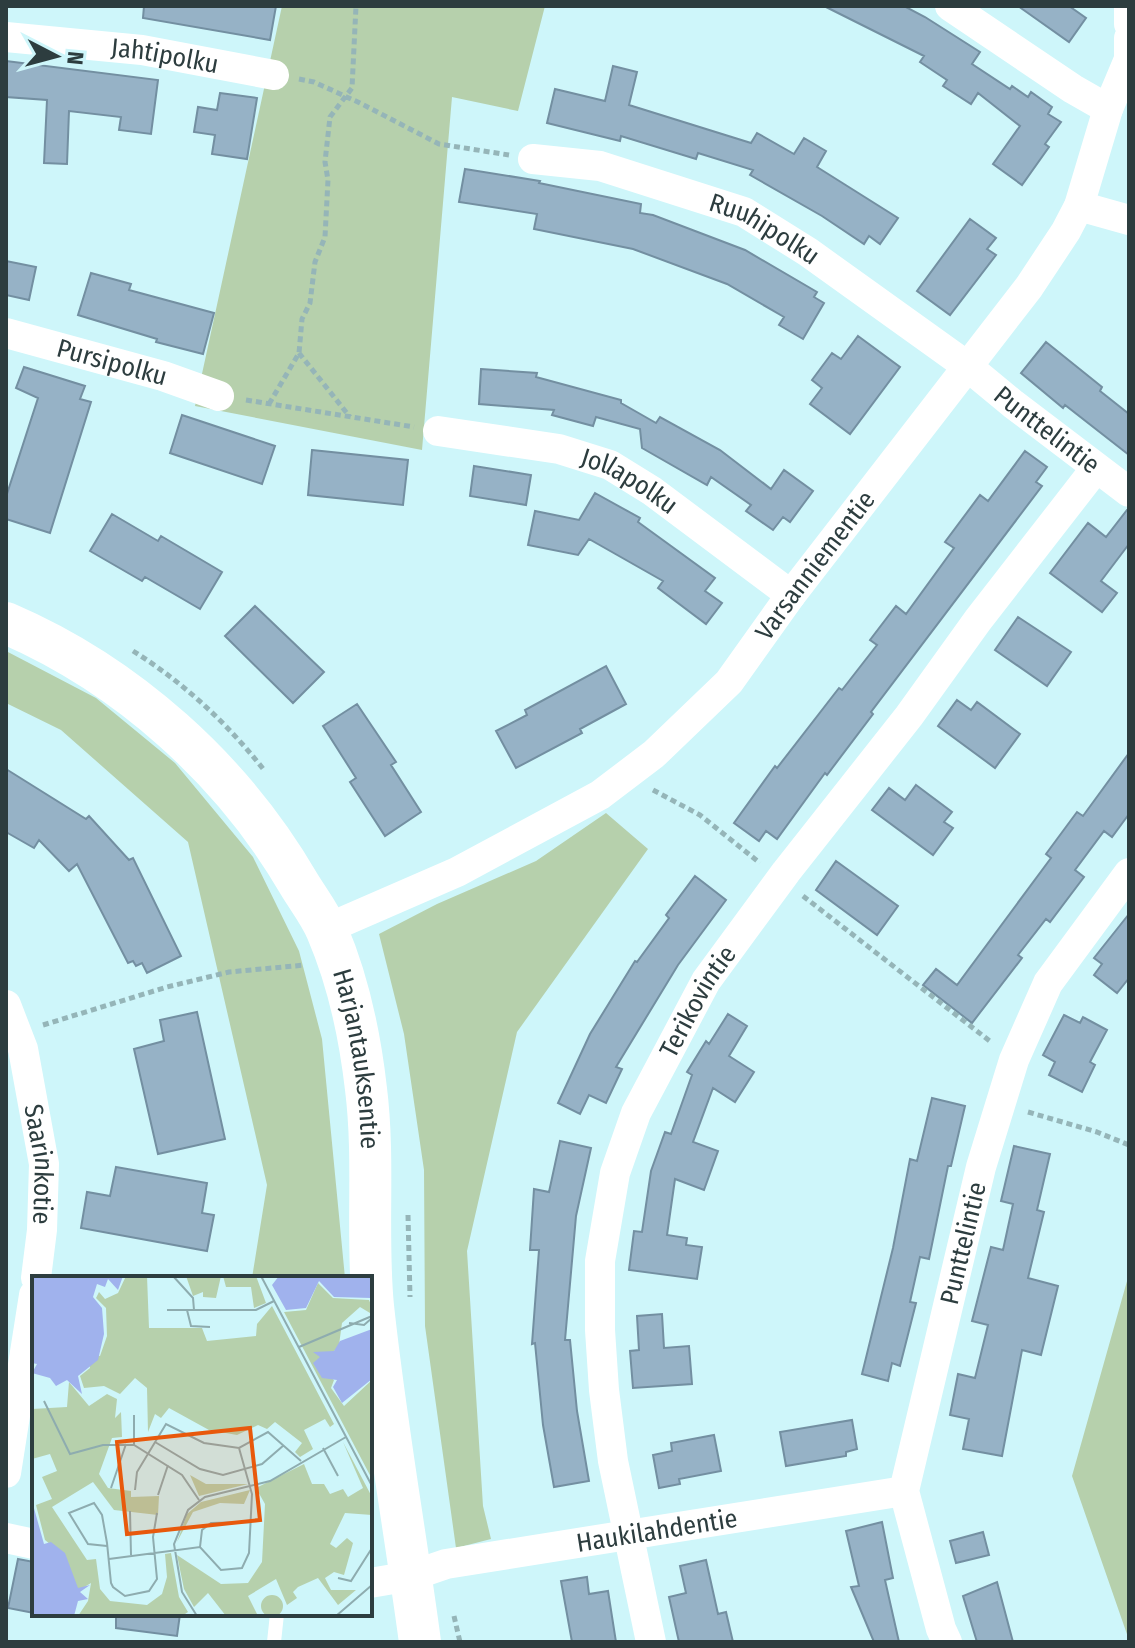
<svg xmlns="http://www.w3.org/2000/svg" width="1135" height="1648" font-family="'Fira Sans Condensed',sans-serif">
<rect width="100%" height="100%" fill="#cef6fa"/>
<path fill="#b6d0ac" d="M282,6H545L518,111L452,97L422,450L195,406Z
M6,651L96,698L175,763L253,857L299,951L322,1039L345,1278H252L267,1185L188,842L61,730L6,703Z
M606,813L648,849L517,1032L467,1251L483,1506L491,1539L456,1548L425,1326L424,1170L404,1034L379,934L437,904L536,861Z
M1129,1274V1640L1072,1476Z"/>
<path fill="#96b2c6" stroke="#738fa1" stroke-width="2" d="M144,6H276L270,40L143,18Z
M824,6H904L925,17L980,52L972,64L1010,89L1012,86L1028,97L1031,92L1052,107L1048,114L1061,122L1045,144L1049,147L1022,185L993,164L1020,126L978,93L971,104L943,86L947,80L920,62L924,56Z
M1018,6H1069L1086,18L1069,42Z
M6,61L158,80L151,134L119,130L121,117L69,111L67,164L44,163L47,100L6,97Z
M613,66L637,72L629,105L751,143L757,133L794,154L804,138L826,151L817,167L898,218L880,244L869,236L864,244L822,216L750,175L753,170L698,153L696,159L621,136L620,141L547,123L555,89L605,101Z
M220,93L257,98L247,159L212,154L215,135L194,132L198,107L217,110Z
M465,169L540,181L539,183L641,204L640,213L653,215L745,250L817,292L814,297L824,303L803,339L779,325L784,317L727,284L633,249L534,229L537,214L459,202Z
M970,219L996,238L987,249L996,255L950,315L917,291Z
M6,261L36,267L29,300L6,295Z
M91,273L131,284L129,290L214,313L203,354L156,342L157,339L78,315Z
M858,336L900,367L850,434L810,404L822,388L812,380L832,353L841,359Z
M1046,342L1102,387L1100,391L1129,414V455L1065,405L1063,408L1021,373Z
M24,367L85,386L80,399L91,402L50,533L6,519V497L38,398L16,388Z
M481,369L537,373L536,377L621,400V403L656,423L660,417L720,450L771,489L784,470L813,491L790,522L783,517L773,530L746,511L751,505L711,477L707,485L642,448L640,429L596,417L593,426L552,415L554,410L479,404Z
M182,415L275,446L262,484L170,453Z
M312,450L408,460L403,505L308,495Z
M1025,451L1047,467L1036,482L1042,486L871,712L873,714L827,775L825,773L777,839L766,831L759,841L734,823L775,766L777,768L839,688L842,690L877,645L870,640L896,606L906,614L954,548L945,542L980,495L988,501Z
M474,466L531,475L526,505L470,496Z
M595,493L640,518L638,522L715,578L705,591L722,603L706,624L658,588L663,581L589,539L578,555L528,545L535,511L579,520Z
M1127,510H1129V544L1101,581L1117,593L1102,612L1050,573L1088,523L1106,537Z
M112,514L158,541L161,536L222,572L200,609L145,577L142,581L90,551Z
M255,606L324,672L293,703L225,636Z
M1018,617L1071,652L1047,686L995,650Z
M606,666L626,704L580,729L582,733L516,768L496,731L527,715L525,710Z
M957,700L971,710L977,702L1020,734L995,768L938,726Z
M357,704L396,762L391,765L421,812L385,836L350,782L356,778L323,726Z
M1129,753V814L1112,837L1104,831L1075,870L1084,877L1050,922L1046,919L1018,955L1022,958L972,1023L923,985L936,969L957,985L1051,858L1046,854L1077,812L1083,816Z
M6,769L86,819L89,816L129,860L133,858L181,956L147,973L142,963L136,966L133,961L128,963L77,864L69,871L39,840L34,848L6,832Z
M916,785L952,812L944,822L953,828L933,855L872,810L889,788L905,800Z
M836,861L898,906L877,935L816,890Z
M695,876L726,900L678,965L616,1067L622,1069L606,1103L589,1095L580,1114L558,1103L590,1034L635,961L637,962L669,918L666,915Z
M1129,914V978L1117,993L1094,975L1102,964L1094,958Z
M197,1012L225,1139L158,1154L134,1049L164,1041L160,1020Z
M728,1014L747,1026L729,1056L754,1072L735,1102L713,1088L693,1142L718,1151L704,1190L675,1179L667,1235L687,1238L686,1245L702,1247L697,1279L629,1270L634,1231L642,1232L651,1171L665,1132L671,1134L692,1075L687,1072L706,1041L709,1044Z
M1064,1015L1080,1023L1083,1017L1107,1030L1090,1062L1095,1065L1082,1092L1049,1075L1055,1062L1043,1055Z
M932,1098L965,1106L951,1166H948L929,1259L920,1257L910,1302L916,1303L900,1366L892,1363L888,1381L862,1374L893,1248L910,1159L917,1161Z
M560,1141L591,1148L576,1216L565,1340H570L577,1411L589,1481L554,1487L543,1425L535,1343L532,1344L539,1250H530L534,1189L549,1192Z
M1014,1146L1050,1154L1037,1210L1044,1212L1028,1278L1058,1286L1041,1355L1022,1350L1002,1456L963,1449L969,1419L950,1415L958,1374L975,1378L988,1325L972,1321L991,1247L1003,1250L1013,1204L1001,1201Z
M116,1167L207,1183L202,1213L214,1215L207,1251L81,1228L87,1192L110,1196Z
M662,1314L664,1348L689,1346L692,1384L633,1388L630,1351L639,1350L637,1316Z
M852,1420L857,1449L846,1452V1456L786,1466L780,1432Z
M714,1435L721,1471L679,1479L680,1484L659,1488L653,1455L672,1451L671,1443Z
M882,1522L893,1578L885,1580L899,1642H874L851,1587L859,1586L846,1531Z
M983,1532L989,1555L956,1563L950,1541Z
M18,1559L34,1562V1613L8,1608Z
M706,1560L718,1614L726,1612L733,1642H679L669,1597L686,1593L680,1566Z
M587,1577L589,1594L608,1591L616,1642H572L561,1581Z
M997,1582L1013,1642H977L963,1596Z
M116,1614H180L177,1636L116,1628Z"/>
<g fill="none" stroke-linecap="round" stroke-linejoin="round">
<path stroke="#95b5b8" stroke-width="5" stroke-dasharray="6 4" stroke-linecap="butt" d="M299,79L314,82L360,103L439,144L509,155
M299,353L350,417
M246,400L414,427
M269,404L299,353L302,319L310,303L315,262L325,237L328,180L325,162L330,117L352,88L356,6
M133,651C183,682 228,724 264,770
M653,790L700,815L760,863
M803,896L991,1042
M43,1025L167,987L229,972L305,965
M1028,1112L1097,1132L1129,1145
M408,1215L410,1297
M454,1616L460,1642"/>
<path stroke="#fff" stroke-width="14" d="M274,1642L277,1614"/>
<g stroke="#fff" stroke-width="30">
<path d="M950,6L1073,89L1108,109"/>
<path d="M1129,6V24"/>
<path id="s1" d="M6,37L142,50L274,75"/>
<path id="s2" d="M533,159L600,166L744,212L808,252L967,366L1013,404L1129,492"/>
<path d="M1079,206L1129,220"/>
<path id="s3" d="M6,333L163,376L219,396"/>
<path id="s4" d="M438,431L559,449L610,465L652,491L791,595"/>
<path id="s5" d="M326,929L457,872L600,795L654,754L729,682L791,595L1029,287L1066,231L1079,206L1108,109L1129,59V38"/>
<path id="s6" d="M6,1005L23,1049L44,1164L42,1230L36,1278"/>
<path d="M6,1473L34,1295"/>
<path d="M6,1538L34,1544"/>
<path id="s7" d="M370,1583L411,1576L446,1564L904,1491"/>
<path id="s8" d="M651,1642L613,1461L604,1390L600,1330V1261L615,1173L636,1113L706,981L786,872L909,716L978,620L1096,468"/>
<path id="s9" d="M947,1642L941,1629L904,1491L981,1167L1014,1060L1048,983L1129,873"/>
</g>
<path stroke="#fff" stroke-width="42" id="s10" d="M6,623C127,675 233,770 299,884C308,899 320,914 327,931C348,980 360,1036 366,1089C375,1161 366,1235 373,1306C385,1419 405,1530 420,1642"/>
</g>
<g text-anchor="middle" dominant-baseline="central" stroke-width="6" stroke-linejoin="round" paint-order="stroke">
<g font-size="26" fill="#2d3d3f" stroke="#cef6fa">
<text stroke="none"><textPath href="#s1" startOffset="160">Jahtipolku</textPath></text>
<text stroke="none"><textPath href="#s2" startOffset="244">Ruuhipolku</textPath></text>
<text stroke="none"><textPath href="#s3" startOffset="110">Pursipolku</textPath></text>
<text stroke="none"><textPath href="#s2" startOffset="592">Punttelintie</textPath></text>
<text stroke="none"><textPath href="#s4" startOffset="200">Jollapolku</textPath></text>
<text stroke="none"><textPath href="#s5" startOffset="622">Varsanniementie</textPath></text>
<text stroke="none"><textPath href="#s8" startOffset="666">Terikovintie</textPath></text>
<text stroke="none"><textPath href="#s10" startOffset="586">Harjantauksentie</textPath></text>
<text stroke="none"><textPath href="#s6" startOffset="164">Saarinkotie</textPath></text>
<text stroke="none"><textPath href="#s9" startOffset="412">Punttelintie</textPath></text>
<text stroke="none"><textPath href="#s7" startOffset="292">Haukilahdentie</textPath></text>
</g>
</g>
<g transform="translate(32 1276)">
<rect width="340" height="340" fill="#cef6fa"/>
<path d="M94,0H115L117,52H170L175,65L224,60L225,48L240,30L302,148L298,151L293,143L272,154L281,173L268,181L263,176L270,167L243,146L235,153L226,149L205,159L177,154L137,132L129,142L123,138L116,156L115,112L103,102L88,118L72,110L52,112L48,100L58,92L55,76L68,80L75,60L74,32L64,22L67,16L73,23L86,17ZM154,0H189L184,22L171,21V16L161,20ZM191,0H224L234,27L222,32L219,11H194ZM286,7L301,22L337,24L340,31L338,37L328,31L310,47L307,69L288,93L302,104L299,112L312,130L340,104V203L252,36L274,34ZM37,106L57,130L75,118L85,123L83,142L89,136L90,161L80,162L67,198L76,212L99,215V221L127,220L126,239L82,234L61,206L20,231L55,284L64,283L68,313L78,325L115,329L130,318L135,301L133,278L139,277L147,321L156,336L150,340H46L56,325L59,307L44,316L24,273L13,264L4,229L20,223L10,201L25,195L18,178L0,183V133L35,131ZM311,166L340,221V239L313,237L298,268L304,272L315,262L321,267L312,299L302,296L293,302L299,314H324L306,329L286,302L266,311L261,316L265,322L255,329L244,303L216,320L226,340H194L176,317L162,331L152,313L145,279L189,308L216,307L230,286L233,228L224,212L272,188L280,208H292L298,218L311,213L316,221L331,212ZM158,199L174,208H216L167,220ZM218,214L212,228L188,227L161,236L145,266L155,238L169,226ZM229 330a11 11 0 1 1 22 0a11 11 0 1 1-22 0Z" fill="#b6d0ac"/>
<path d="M0,0H91L86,14L76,3L73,11L65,8L61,21L70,32L72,58L66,84L46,100L50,118L35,104L24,110L18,102L0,97L5,88L0,87ZM247,0H340V28L339,22L302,21L287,5L274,32L254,34L240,9ZM340,53V103L310,127L301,111L305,104L290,102L281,87L288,81L281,76L302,75L308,65ZM0,225L12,268L19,266L33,277L46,312L58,309L48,316L56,323L46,325L42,340H0Z" fill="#a0b2ed"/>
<path fill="none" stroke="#8eacaf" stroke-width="2" d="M141,0L161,22L162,34M229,0L340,210M135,34H224L242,25M155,34L159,50L178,51M317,47L332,49L340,42M267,71L340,40M12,125L38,178L71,169H102L150,199L167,224M102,139V169M123,166L168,193L191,199L230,188L252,169M291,172L306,200M79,212L94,168M103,214L105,196L134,148L172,167L207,172L236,156L269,185M126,219L136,189M98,235L99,279M75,270L56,268L37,237L62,227L70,239L75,267L79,307L81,311L93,320L117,315L125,303L121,261L125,237M168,271L170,254L179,247L219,246M77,283L168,271L189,294L210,292L217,277L220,218L207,172M306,302L319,305L340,272M165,340L150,316L142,268L156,234L173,221L238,205L314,161M304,340L340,309"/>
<path fill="#e8590c" fill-opacity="0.15" stroke="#e8590c" stroke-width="4" d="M218,152L228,244L95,258L85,166Z"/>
<rect width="340" height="340" fill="none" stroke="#2d3d3f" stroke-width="4"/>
</g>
<rect width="1135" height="1648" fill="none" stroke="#2d3d3f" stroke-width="16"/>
<g transform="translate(56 56) rotate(96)" stroke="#cef6fa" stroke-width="6" paint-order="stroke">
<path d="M0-6L14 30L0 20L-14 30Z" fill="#2d3d3f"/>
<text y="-12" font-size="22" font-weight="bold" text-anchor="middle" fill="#2d3d3f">N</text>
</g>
</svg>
